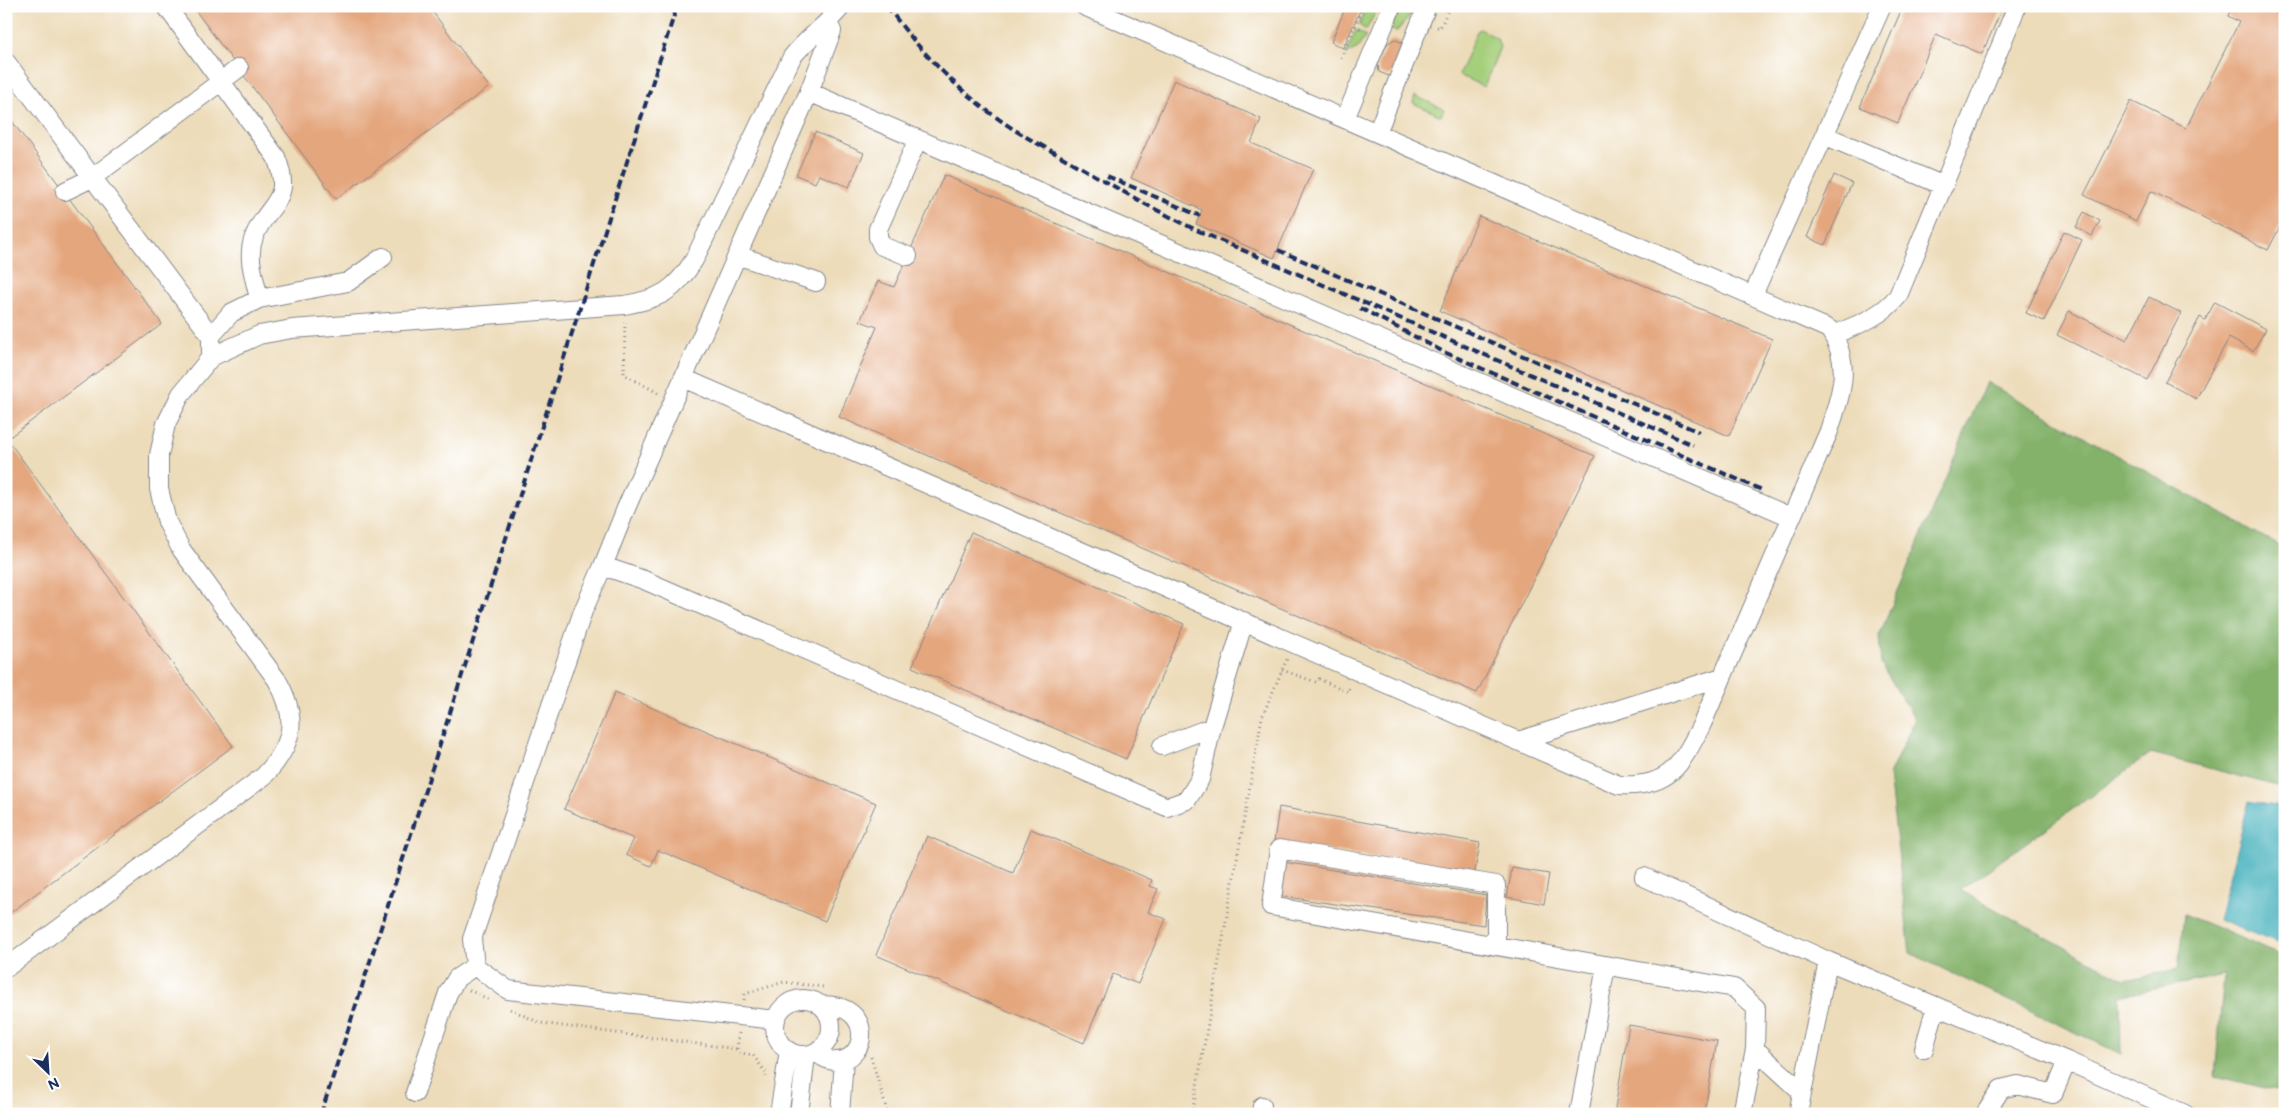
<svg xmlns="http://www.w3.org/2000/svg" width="2291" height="1120" font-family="'Balsamiq Sans',sans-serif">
<rect width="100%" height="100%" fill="#fff"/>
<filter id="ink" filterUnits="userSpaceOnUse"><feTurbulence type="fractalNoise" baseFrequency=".02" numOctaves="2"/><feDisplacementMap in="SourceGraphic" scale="10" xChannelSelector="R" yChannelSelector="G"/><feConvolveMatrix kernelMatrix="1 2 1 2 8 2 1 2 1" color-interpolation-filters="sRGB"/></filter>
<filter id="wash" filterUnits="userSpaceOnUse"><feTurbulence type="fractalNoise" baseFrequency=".0096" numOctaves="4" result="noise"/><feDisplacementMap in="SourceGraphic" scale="20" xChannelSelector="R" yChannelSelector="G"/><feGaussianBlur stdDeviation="1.12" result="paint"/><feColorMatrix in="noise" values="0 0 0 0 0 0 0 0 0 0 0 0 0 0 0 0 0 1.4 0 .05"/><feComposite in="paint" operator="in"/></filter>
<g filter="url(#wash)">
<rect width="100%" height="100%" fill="#eddcba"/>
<path fill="#a5cf7a" stroke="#607f6c" d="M1367,6H1376V12L1366,30L1359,25Z
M1401,6H1421L1419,14H1412L1396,32L1391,29Z
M1480,29L1497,38L1500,47L1484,87L1459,75L1477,31Z
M1356,30L1366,36L1358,48L1346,54Z
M1415,96L1444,109L1441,116L1413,103Z"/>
<path fill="#84b26a" stroke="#507064" d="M1986,382L2285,549V788L2151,753L1960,890L2125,980L2178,969L2184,914L2285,957V1093L2215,1076L2224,975L2120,996L2121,1054L1910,953L1889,775L1915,719L1881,664L1879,636Z"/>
<path fill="#3dadb9" stroke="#2c6e8c" d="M2249,801L2285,808V946L2218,920Z"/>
<g id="blocks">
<path fill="#e4a67d" d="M192,6H439L432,11L489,87L336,199Z
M1346,6H1362L1343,48L1331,42Z
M1903,6H2003L1982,54L1936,34L1898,123L1860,107Z
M2232,6H2262L2285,17V217L2268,250L2151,191L2136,221L2084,195L2131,101L2186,128L2239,22L2228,16Z
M1394,39L1403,43V50L1394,71L1389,76L1379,72L1378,64L1387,44Z
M1174,80L1261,119L1251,143L1313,169L1274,258L1196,224L1202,210L1131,178Z
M6,113L162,324L7,439L233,746L6,916Z
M815,132L864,153L849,187L819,175L815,183L796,175Z
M944,175L1595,456L1477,693L839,417L877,327L860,321L878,281L894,287Z
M1834,175L1852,183L1825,245L1807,237Z
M2084,212L2100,221L2092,236L2076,227Z
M1479,216L1772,339L1729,436L1440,311Z
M2064,231L2082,240L2044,321L2026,313Z
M2149,297L2181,313L2147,380L2057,335L2069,311L2127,340Z
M2215,302L2266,329L2253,351L2229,338L2196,399L2165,382L2200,317L2205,320Z
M971,532L1184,624L1126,759L912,667Z
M615,692L876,803L825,921L658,850L651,866L626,855L634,839L564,809Z
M1279,807L1480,843L1475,872L1274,842Z
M1031,829L1152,880L1150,886L1158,889L1148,912L1166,919L1138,984L1113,974L1084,1043L876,955L927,836L1013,873Z
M1284,862L1486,895L1484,925L1279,896Z
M1512,868L1549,874L1544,904L1507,897Z
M1629,1025L1717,1041L1704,1114H1614Z"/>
</g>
</g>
<g filter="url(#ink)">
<use href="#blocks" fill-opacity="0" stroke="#84868c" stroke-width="1"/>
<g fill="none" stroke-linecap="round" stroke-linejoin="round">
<defs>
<path id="minor" d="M166,6L276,157C294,203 268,201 254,237C246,257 255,279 259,299
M828,22L832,31L809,92L627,506L603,566L644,580L1167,807L1187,800L1200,779L1212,727L1244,621
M6,62L211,336V357
M809,92L1791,517
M1345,119L1392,6
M1377,133L1427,6
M1826,136L1944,186
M65,191L92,178L239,68
M737,255L816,282
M908,256L882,246L878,237V229L918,139
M1753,295L1882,6
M1833,335C1857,325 1881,317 1898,296L2017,6
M211,336L231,313L259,299L348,282L383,257
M683,378L1619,785C1670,788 1681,765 1702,724L1829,431C1841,393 1853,365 1829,329L1084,6
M603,566L583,611L472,939L475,966L508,990L776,1020
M1518,741L1722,677
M1162,746L1212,727
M1644,877L1828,961L2067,1061L2185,1114
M1496,946V885L1279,849L1271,906L1734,988L1756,1008L1755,1049L1742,1114
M6,968L264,776C294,744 299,719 277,680L181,549L167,522L159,489V455L166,424L181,394L211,357L259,335L292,329L624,305C660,299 675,291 694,260L792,57C807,38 827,25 842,6
M775 1027a28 28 0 1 1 56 0a28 28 0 1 1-56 0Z
M1755,1049L1802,1092
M1924,1049L1936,1006
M815,1052C821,1056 829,1062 837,1061C868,1060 875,1004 822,1005
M415,1093L448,993L457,978L475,966
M779,1114L789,1051
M799,1114L806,1055
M840,1114L844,1060
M1261,1114L1262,1106
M1579,1114L1606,966
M1798,1114L1828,961
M1985,1114L2001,1089L2018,1085L2053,1094L2067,1061"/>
</defs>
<use href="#minor" stroke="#84868c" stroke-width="20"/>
<path stroke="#84868c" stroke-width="3" stroke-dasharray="1 4" stroke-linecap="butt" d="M1355,26L1364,6
M1437,27L1440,28L1450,6
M1341,58L1355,26L1363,30
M625,322L624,374L658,393
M1282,670L1316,682L1319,679L1348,692L1350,686
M469,990L490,1000
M744,1000L745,994L784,982L823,987
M510,1009L540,1023L737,1049
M739,1033L737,1049L740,1053L753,1055L766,1073V1077
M871,1057L888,1114
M1192,1114L1262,717L1287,659"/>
<use href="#minor" stroke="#fff" stroke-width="18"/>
<path stroke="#1b2f5e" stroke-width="4" stroke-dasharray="8 4" stroke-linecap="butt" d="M887,6C928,63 981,114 1044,147
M1039,144L1147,205L1194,229L1693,445
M1107,176L1200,216
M1278,250L1699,432
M1360,308L1444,352L1762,490
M321,1114L677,6"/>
</g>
</g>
<rect width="2291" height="1120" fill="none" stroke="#fff" stroke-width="25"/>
<g transform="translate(48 1072) rotate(155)" stroke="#ffffff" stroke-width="4" paint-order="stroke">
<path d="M0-4L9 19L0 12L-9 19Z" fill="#1b2f5e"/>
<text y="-8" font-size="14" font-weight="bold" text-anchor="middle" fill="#1b2f5e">N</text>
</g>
</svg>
